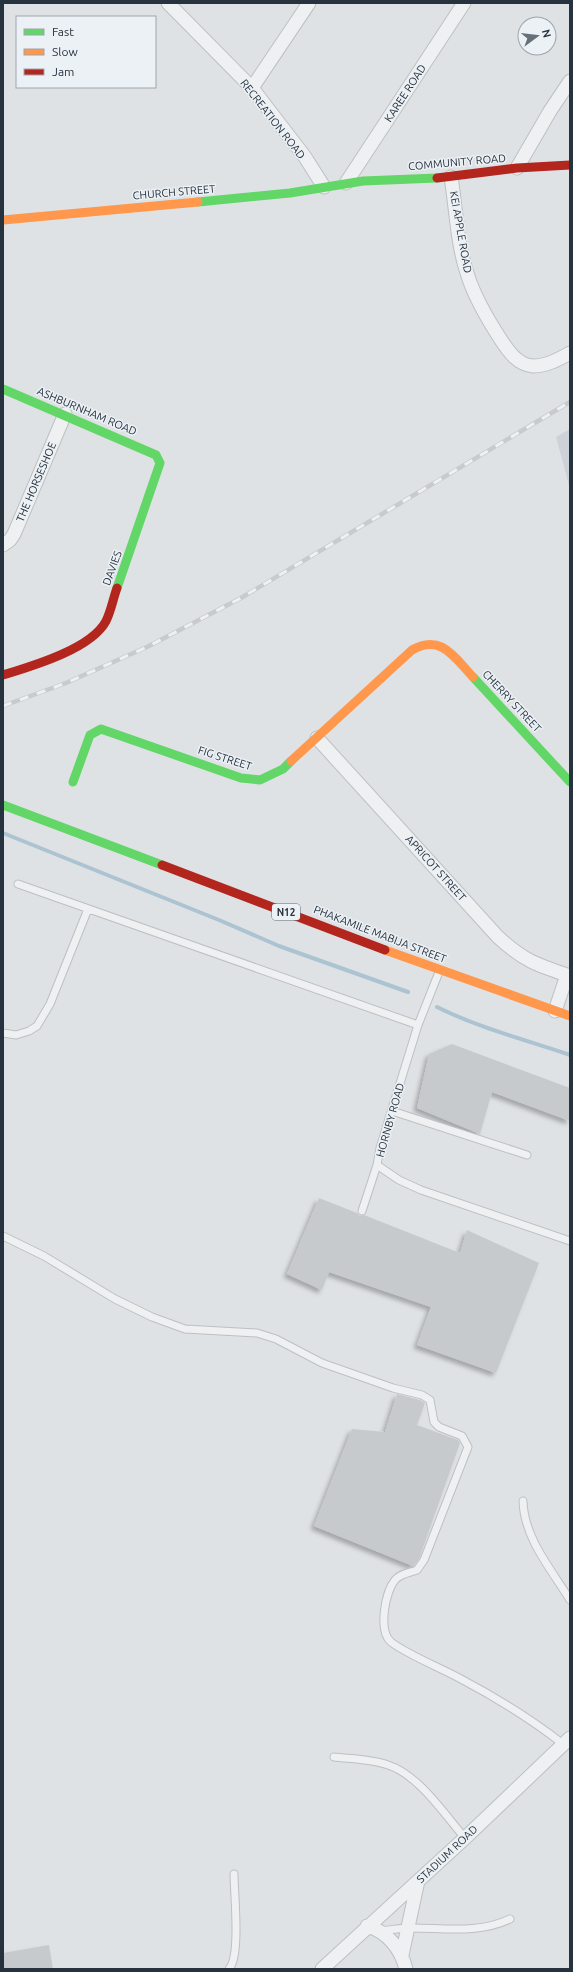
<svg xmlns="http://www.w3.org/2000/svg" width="573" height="1972" font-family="Ubuntu,sans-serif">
<defs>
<filter id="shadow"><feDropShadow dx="-3.5" dy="3.5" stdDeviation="2" flood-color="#0004"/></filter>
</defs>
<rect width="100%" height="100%" fill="#dfe2e5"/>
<path fill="#cdd2d8" d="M570,429V489L556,437Z"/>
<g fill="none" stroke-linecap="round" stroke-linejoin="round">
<path stroke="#acc3d1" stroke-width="4" d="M3,833L219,920L279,946L408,992
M437,1007C479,1028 526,1040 570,1055"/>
</g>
<path fill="#c7cacd" filter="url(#shadow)" d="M452,1044L570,1088V1121L492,1092L480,1134L417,1108L429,1054Z
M319,1198L357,1213L360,1216L364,1215L460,1253L467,1230L539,1263L496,1373L417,1345L431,1307L329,1272L322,1290L287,1274Z
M397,1394L420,1400L425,1403L417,1425L458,1440L460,1443L419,1559L413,1566L314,1526L352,1429L385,1432Z
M49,1945L53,1969H3V1953Z"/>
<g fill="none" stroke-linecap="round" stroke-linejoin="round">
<defs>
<path id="lane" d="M18,884L418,1025
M439,972L418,1025L380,1148L377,1165L399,1180L421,1190L570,1241
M3,1033L16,1035L29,1031L37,1026L50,1004L88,909
M392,1111L527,1155
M362,1211L377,1165
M3,1236L44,1256L115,1299L152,1317L185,1329L257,1333L276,1339L322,1363L393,1388L422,1395L430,1400L434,1422L439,1427L462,1436L468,1447L424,1560L417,1570C409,1573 401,1573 395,1580C385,1592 378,1631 391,1642C408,1655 441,1668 461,1679C497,1698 531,1719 563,1744
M523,1501C524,1538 551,1569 570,1600
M334,1757C352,1759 371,1759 388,1765C419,1775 444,1814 465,1838
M380,1931C390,1930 401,1928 411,1928C444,1928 479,1934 510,1919
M229,1969C241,1956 234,1893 234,1874"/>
<path id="street" d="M168,3L252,88L305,157L324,187
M252,88L309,3
M517,168L550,111L570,81
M451,177C456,208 457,243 467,273C474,297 488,320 501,340C509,352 518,365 533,366C547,366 559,359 570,353
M346,183L464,3
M3,545L10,540L14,534L65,414
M317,738L498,937C524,961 537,965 570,976
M555,1011L567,975
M367,1926C388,1932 401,1949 406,1969
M402,1955L418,1881
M322,1969L465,1838L570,1738"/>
</defs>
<use href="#lane" stroke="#bdc0c3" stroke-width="9"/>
<use href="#street" stroke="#bdc0c3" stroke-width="15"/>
<use href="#lane" stroke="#eef0f1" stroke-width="7"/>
<use href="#street" stroke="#eef0f1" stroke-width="13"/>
<path stroke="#63d668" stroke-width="9" d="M198,202L290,193L363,181L437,178
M3,389L156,455L160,463L117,588
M473,677L570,782
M73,782L90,735L101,729L241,778L260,780L283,769L291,761
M3,805L162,865"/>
<path stroke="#ff974d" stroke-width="9" d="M3,220L198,202
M291,761L412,650C441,633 455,658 473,677
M385,950L570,1016"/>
<path stroke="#b3261e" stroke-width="9" d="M437,178L517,168L570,165
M3,675C32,666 91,649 106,621C111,611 113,599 117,588
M162,865L385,950"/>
<defs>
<path id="rail" d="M3,706L66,683L147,647L241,598L570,402"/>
</defs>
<use href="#rail" stroke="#c8cacc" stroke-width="4.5"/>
<use href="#rail" stroke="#ecf1f5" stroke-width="3" stroke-dasharray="9" stroke-linecap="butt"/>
</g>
<g text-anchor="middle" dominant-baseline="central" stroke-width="3" stroke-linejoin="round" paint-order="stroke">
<rect fill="#ecf1f5" stroke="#616b75" stroke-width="1" x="272" y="904" width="28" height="16" rx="3"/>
<g font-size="10" font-weight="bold" fill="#26323e">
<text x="286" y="912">N12</text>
</g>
<g font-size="11" fill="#26323e" stroke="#ecf1f5">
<text transform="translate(405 93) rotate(-57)">KAREE ROAD</text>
<text transform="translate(273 119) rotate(52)">RECREATION ROAD</text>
<text transform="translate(457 162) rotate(-5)">COMMUNITY ROAD</text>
<text transform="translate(174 192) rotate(-5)">CHURCH STREET</text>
<text transform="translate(461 232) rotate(80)">KEI APPLE ROAD</text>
<text transform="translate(87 411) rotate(23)">ASHBURNHAM ROAD</text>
<text transform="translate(36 482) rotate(-67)">THE HORSESHOE</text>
<text transform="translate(112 568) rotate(-70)">DAVIES</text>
<text transform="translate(512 701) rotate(47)">CHERRY STREET</text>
<text transform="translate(225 758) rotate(18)">FIG STREET</text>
<text transform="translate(436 868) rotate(48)">APRICOT STREET</text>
<text transform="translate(380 934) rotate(21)">PHAKAMILE MABIJA STREET</text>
<text transform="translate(390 1120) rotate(-74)">HORNBY ROAD</text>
<text transform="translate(447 1854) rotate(-43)">STADIUM ROAD</text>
</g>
</g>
<rect width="573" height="1972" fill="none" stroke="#26323e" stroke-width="8"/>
<rect x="16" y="16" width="140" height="72" fill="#ecf1f5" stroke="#9da5ac"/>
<rect x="24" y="29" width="20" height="6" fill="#63d668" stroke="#9da5ac"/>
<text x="52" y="36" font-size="12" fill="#26323e">Fast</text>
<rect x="24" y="49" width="20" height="6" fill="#ff974d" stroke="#9da5ac"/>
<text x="52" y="56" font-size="12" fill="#26323e">Slow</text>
<rect x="24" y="69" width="20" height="6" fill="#b3261e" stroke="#9da5ac"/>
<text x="52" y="76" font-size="12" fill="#26323e">Jam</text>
<g transform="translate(537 36) rotate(75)"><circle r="19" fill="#ecf1f5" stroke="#9da5ac"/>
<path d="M0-3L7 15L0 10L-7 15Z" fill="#677078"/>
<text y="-6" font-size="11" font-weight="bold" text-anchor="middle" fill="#26323e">N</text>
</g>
</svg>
